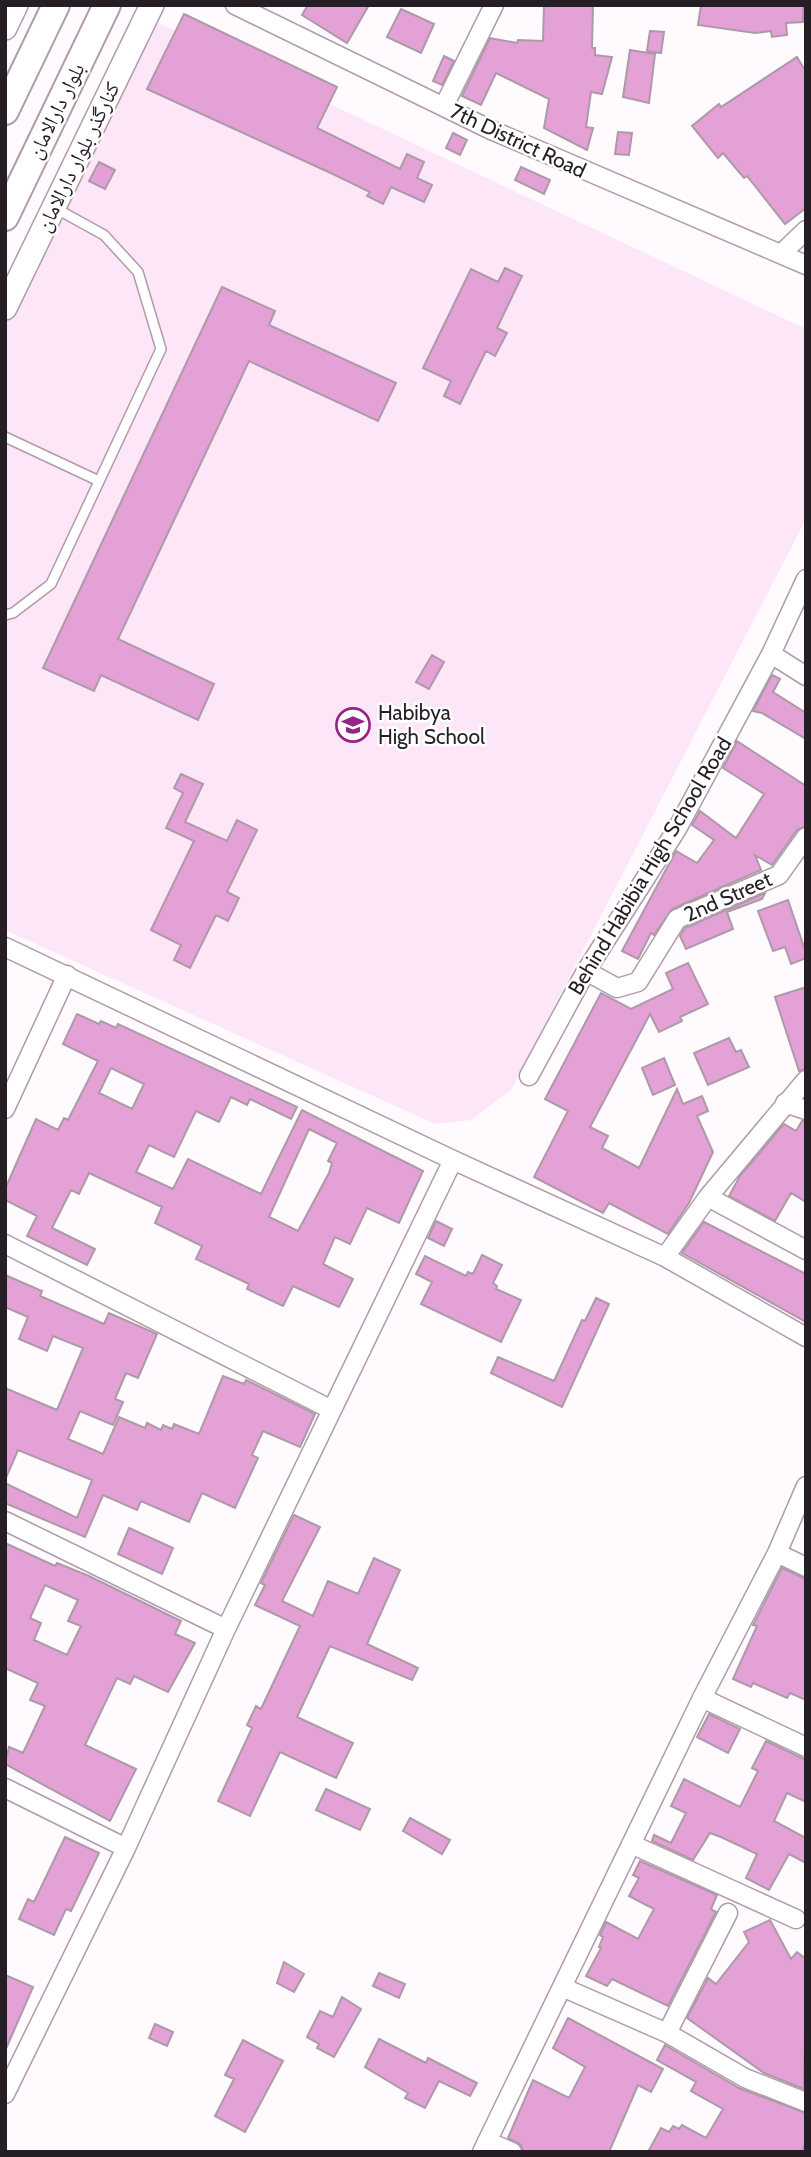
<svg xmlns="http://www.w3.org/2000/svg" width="811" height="2157" viewBox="0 0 811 2157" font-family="Cabin,'Noto Naskh Arabic',sans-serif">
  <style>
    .built { fill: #fde6f8 }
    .building { fill: #e4a1d6; stroke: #ad99a8; stroke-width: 2; fill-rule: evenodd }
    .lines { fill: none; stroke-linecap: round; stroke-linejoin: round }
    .service-casing { stroke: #b09bab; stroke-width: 12 }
    .minor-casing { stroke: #b09bab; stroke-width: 21 }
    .tertiary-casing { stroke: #b09bab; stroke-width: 26 }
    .secondary-casing { stroke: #b09bab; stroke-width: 30 }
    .service { stroke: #fff; stroke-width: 9 }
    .minor { stroke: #fff; stroke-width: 18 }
    .tertiary { stroke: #fff; stroke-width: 23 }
    .secondary { stroke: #fff; stroke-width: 26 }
    .labels { text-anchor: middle; stroke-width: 5; stroke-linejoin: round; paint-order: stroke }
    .street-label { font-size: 21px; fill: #251e24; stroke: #fff }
    .poi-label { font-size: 21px; fill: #251e24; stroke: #fff; text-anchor: start }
  </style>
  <rect width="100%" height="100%" fill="#fefafd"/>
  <!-- built -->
  <path class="built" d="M150,19L806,329V519L511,1090L471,1120L435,1124L5,930V327Z"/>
  <!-- building -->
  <path class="building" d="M308,5H369L347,43L302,15Z
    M544,5H593L592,48H595V55L612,57L602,94L591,92L586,127L593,128L587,150L544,128L549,99L496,73L481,105L462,96L490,38L517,43L518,40L543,41Z
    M701,5H803V22L786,23L787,35L772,37L771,31L755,33L698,25Z
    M401,9L434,24L421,53L387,37Z
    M184,14L337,87L317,128L400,169L407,154L424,162L417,178L432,185L424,202L391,187L383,204L367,196L370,192L335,175L147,89Z
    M650,31L664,32L661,53L647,51Z
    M630,50L655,54L649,103L623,97Z
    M444,56L454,61L442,85L433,81Z
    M797,57L806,72V208L785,224L747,176L744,178L723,153L718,158L692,126L719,104L721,107Z
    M618,132L632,133L629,155L615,154Z
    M453,133L467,140L460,155L446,148Z
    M99,162L115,170L105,189L89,181Z
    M521,167L550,180L544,194L515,180Z
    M505,268L522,276L497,328L507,333L495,356L486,351L460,404L444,396L451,381L423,368L471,269L498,282Z
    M222,287L275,311L269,325L396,383L378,421L249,361L118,639L214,684L198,720L101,675L94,691L43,668Z
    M432,655L444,662L429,689L416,682Z
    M772,675L780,679L773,692L806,713V739L762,713L753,711Z
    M737,741L806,786V826L797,830L772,865L755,855L761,870L672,909L654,935L651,933L638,959L622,951L676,851L697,863L714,840L692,825L700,811L736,838L764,794L723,768Z
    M181,774L203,784L185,822L227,841L237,820L257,830L227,892L239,898L228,921L216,915L190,968L174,960L181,945L151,930L194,841L166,828L183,793L174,788Z
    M765,893L762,899L727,912L733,929L686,949L680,936L685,928Z
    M788,900L806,953V958L791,964L785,947L773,951L758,911Z
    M688,963L708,1004L680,1017L682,1021L659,1032L650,1014L590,1127L608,1136L602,1148L639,1168L677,1089L683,1104L702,1096L708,1111L697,1116L713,1152L689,1203L668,1234L609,1203L603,1213L534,1177L568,1111L545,1099L601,993L631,1009L673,989L666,973Z
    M806,987V1069L799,1071L775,997Z
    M77,1014L99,1024L101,1021L116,1028L118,1024L297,1107L291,1119L250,1099L247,1105L231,1097L219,1122L196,1111L174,1157L149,1145L136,1172L173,1189L188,1159L261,1194L302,1110L423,1171L399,1223L367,1208L350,1244L335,1237L323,1264L353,1279L339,1307L293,1286L283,1306L247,1289L249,1284L196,1259L202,1246L155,1223L162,1207L89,1173L79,1194L71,1190L52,1228L95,1249L87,1265L27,1236L37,1216L5,1200V1189L36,1119L58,1130L64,1118L68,1120L98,1061L63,1044ZM111,1068L144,1084L132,1109L99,1093ZM309,1129L337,1143L328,1161L332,1163L329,1173L298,1231L269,1217Z
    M729,1038L736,1052L741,1050L749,1067L708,1085L694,1053Z
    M664,1058L675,1085L653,1095L642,1068Z
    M802,1121H806V1202L791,1193L775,1221L729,1196L740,1176L784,1124L796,1131Z
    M436,1221L452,1229L444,1246L428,1238Z
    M704,1222L806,1274V1322L682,1253Z
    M482,1255L502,1265L493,1283L497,1286L496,1289L521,1300L501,1342L421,1304L432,1282L416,1274L425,1256L466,1276L468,1272L473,1274Z
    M5,1275L42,1291L40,1296L104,1324L109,1313L157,1334L138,1378L126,1373L115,1399L123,1402L113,1425L80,1411L68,1439L103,1454L119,1417L145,1428L147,1423L161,1430L163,1425L172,1429L174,1424L199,1434L223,1376L244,1384L246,1380L315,1414L300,1447L263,1431L252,1455L258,1458L235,1508L202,1493L189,1522L141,1501L137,1510L103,1495L85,1537L5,1503V1483L77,1518L92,1480L18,1450L5,1480V1388L57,1410L83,1348L53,1336L47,1351L19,1339L28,1317L5,1307Z
    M596,1298L609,1304L562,1407L491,1373L498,1357L554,1381L582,1320L585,1321Z
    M294,1515L320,1527L282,1601L313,1616L328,1581L358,1594L374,1558L400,1570L367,1644L418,1668L412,1680L330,1646L297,1717L353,1743L336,1778L280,1752L250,1816L218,1801L252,1728L247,1725L256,1706L261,1709L300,1626L255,1605L265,1585L261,1583Z
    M129,1528L173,1548L162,1574L118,1554Z
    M5,1543L55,1566L57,1563L89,1576L181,1621L175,1634L195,1643L168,1692L134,1676L130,1684L117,1678L85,1745L136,1769L110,1821L5,1764L9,1747L23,1753L45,1706L30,1700L38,1683L5,1668ZM45,1585L78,1600L68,1621L81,1626L67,1655L34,1640L41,1623L30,1618Z
    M782,1568L806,1579V1700L790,1693L787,1698L753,1683L751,1687L733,1679L757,1626L753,1625Z
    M709,1714L740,1729L728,1753L697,1737Z
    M766,1741L806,1760V1802L787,1793L774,1821L806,1838V1863L789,1854L769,1890L746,1878L757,1854L721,1837L710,1833L693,1860L652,1841L654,1835L671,1843L686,1813L671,1806L684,1779L740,1807L758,1771L752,1768Z
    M326,1789L370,1809L360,1830L316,1810Z
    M410,1818L450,1840L442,1854L403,1831Z
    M65,1837L99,1853L71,1911L66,1909L54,1935L19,1919L28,1899L34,1902Z
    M640,1861L717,1895L711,1909L716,1912L668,2006L612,1979L607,1986L586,1976L601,1948L599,1947L603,1937L600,1935L606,1922L638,1939L654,1909L629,1896L639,1878L633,1875Z
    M770,1920L791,1959L797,1952L806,1959L804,2089L764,2073L687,2018L708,1978L716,1984L749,1942L744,1932Z
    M284,1962L304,1974L294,1992L277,1983Z
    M379,1973L405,1984L399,1998L373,1986Z
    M5,1975L33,1987L5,2051Z
    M342,1997L361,2009L334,2057L317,2048L319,2044L307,2037L320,2011L333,2017Z
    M568,2018L663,2069L651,2092L638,2085L609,2152H523L521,2145L508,2138L533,2080L569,2098L585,2067L553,2048Z
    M155,2024L173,2032L167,2046L149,2038Z
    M379,2039L426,2063L428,2058L477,2083L470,2096L439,2081L425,2108L405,2098L408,2093L365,2067Z
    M243,2040L283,2061L245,2132L215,2116L234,2079L225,2075Z
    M665,2045L739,2088L806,2113V2143L801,2152H648L661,2128L669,2132L673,2126L679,2129L682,2125L706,2138L723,2109L691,2091L696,2082L657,2060Z"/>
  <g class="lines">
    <!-- service casing -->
    <g class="service-casing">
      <path id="service" d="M5,437L99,481
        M5,615L13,613L51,584L161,349L138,272L104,235L55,208"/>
    </g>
    <!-- minor casing -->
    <g class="minor-casing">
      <path id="minor" d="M235,5L489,129L806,265
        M444,106L494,5
        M781,254L806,230
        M771,654L806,676
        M5,947L453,1160L665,1257L806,1337
        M586,971L617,988L638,982L677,919L779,875L806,837
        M529,1076L586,971L677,829L771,654L806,579
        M785,1103L806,1110
        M5,1109L67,975
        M708,1197L806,1250
        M5,1244L332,1410
        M665,1257L708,1197L806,1080
        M5,1521L226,1629
        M777,1553L806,1567
        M702,1698L806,1747
        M5,1788L126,1848
        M631,1844L796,1919
        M562,1987L667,2033L745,2078L806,2102
        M667,2033L728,1913
        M5,2094L126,1848L226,1629L453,1160
        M487,2141L512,2152
        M482,2152L702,1698L777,1553L806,1486"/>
    </g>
    <!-- tertiary casing -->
    <g class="tertiary-casing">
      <path id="tertiary" d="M5,28L16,5
        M5,308L152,5"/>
    </g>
    <!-- secondary casing -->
    <g class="secondary-casing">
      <path id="secondary" d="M5,111L56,5
        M5,217L107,5"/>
    </g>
    <!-- service -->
    <use href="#service" class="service"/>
    <!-- minor -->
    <use href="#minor" class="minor"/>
    <!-- tertiary -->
    <use href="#tertiary" class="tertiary"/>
    <!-- secondary -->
    <use href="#secondary" class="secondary"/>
  </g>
  <!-- icons -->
  <defs>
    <g id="school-ring" transform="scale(1.75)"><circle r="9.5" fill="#fff" stroke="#942485" stroke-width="1.5"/><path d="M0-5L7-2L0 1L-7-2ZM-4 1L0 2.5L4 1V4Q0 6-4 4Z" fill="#942485"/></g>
  </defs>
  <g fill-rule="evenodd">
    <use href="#school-ring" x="353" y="725"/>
  </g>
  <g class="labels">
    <!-- street labels -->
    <g class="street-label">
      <text transform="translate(56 111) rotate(-64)" y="7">بلوار دارالامان</text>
      <text transform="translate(518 141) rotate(25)" y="7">7th District Road</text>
      <text transform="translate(78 157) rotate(-64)" y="7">کنارگذر بلوار دارالامان</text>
      <text transform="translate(650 866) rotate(-59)" y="7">Behind Habibia High School Road</text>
      <text transform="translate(728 897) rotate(-24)" y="7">2nd Street</text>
    </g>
    <!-- poi labels -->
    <g class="poi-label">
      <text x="378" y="720">Habibya<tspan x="378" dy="24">High School</tspan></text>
    </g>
  </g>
  <!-- border -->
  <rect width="811" height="2157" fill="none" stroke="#251e24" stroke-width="14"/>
</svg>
